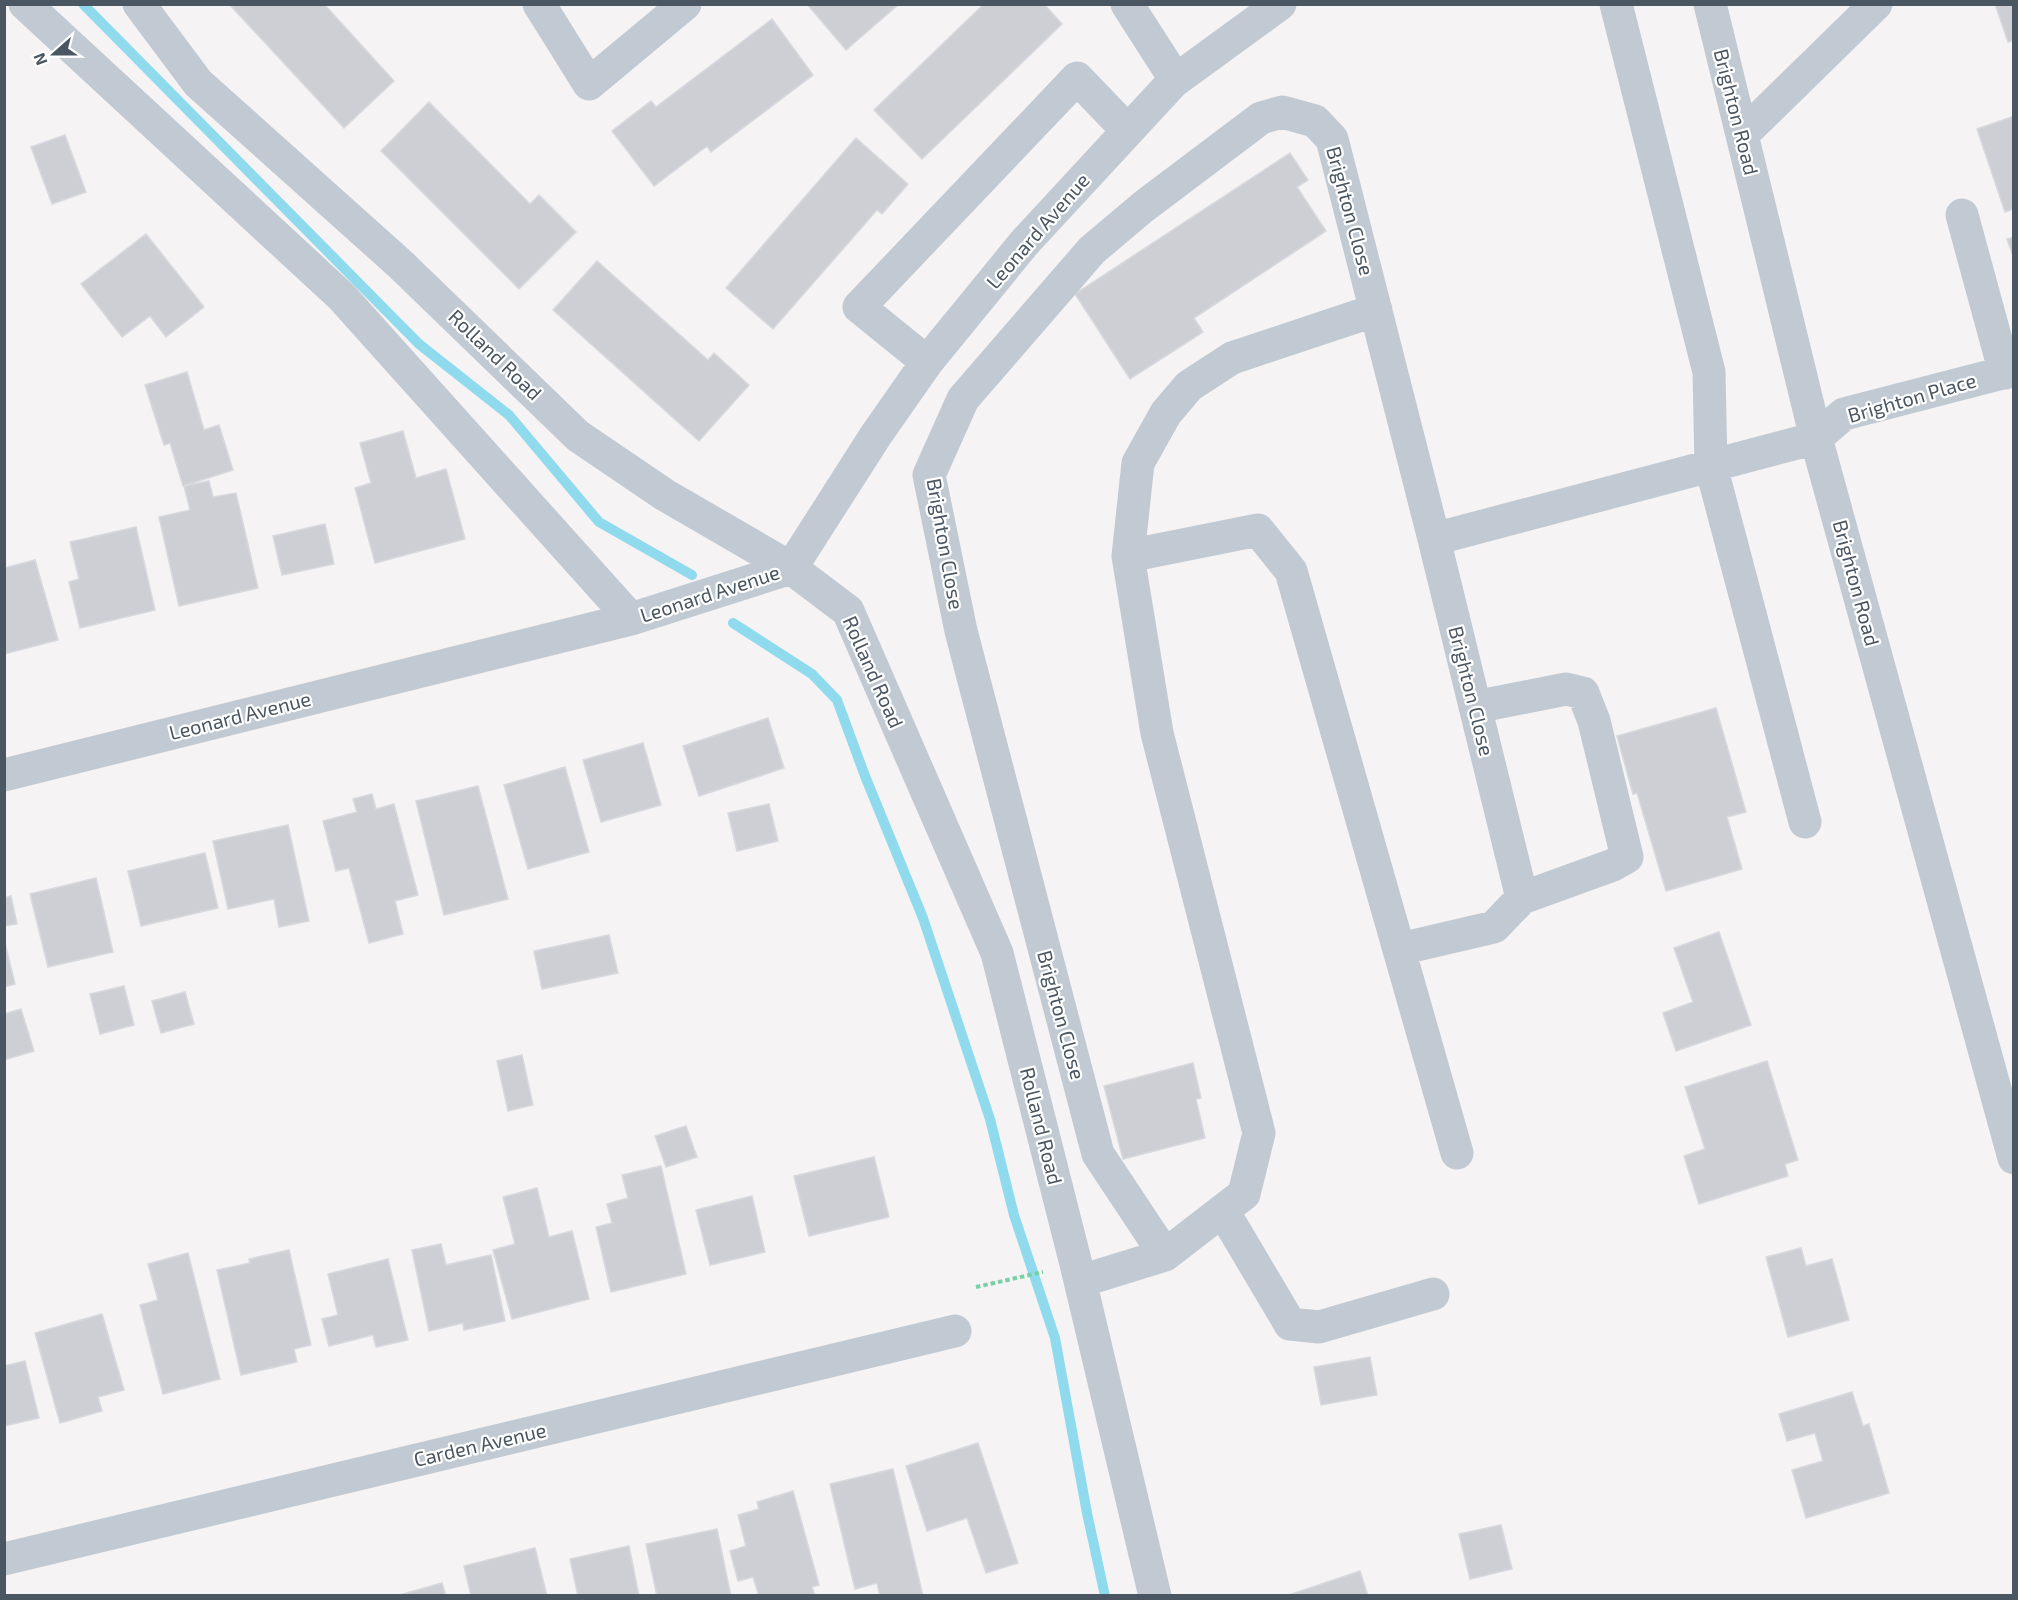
<svg xmlns="http://www.w3.org/2000/svg" width="2018" height="1600" viewBox="0 0 2018 1600" font-family="'Exo 2',sans-serif">
  <style>
    .lines { fill: none; stroke-linecap: round; stroke-linejoin: round }
    .stream { stroke: #90daee; stroke-width: 10 }
    .building { fill: #cdcfd5; stroke: #d7d9de; stroke-width: 1.5 }
    .path { stroke: #7ad0a6; stroke-width: 4; stroke-dasharray: 4.5 3; stroke-linecap: butt }
    .minor { stroke: #c1cad2; stroke-width: 33 }
    .labels { text-anchor: middle; stroke-width: 4.5; stroke-linejoin: round; paint-order: stroke }
    .street-label { font-size: 20px; fill: #4a5661; stroke: #fff }
  </style>
  <rect width="100%" height="100%" fill="#f5f3f3"/>
  <g class="lines">
    <!-- stream -->
    <path class="stream" d="M83,4L419,344L509,415L599,522L692,575
      M733,623L812,674L837,700L865,776L923,918L990,1119L1014,1215L1055,1338L1087,1513L1105,1596"/>
  </g>
  <!-- building -->
  <path class="building" d="M229,4H324L394,81L344,128Z
    M807,4H899L846,50Z
    M984,4H1044L1062,24L922,159L874,110Z
    M1995,4H2014V40L2008,42Z
    M772,19L813,75L711,152L707,146L654,186L612,131L651,101L656,107Z
    M429,102L530,204L539,195L576,232L519,289L381,151Z
    M2014,116V209L2005,212L1977,129Z
    M65,135L86,192L52,204L31,147Z
    M856,138L908,184L882,214L877,210L773,329L726,288Z
    M1290,153L1308,180L1297,187L1326,231L1194,318L1203,332L1130,379L1075,294Z
    M146,234L204,307L166,337L150,316L122,337L81,284Z
    M2014,237V259L2007,239Z
    M597,261L708,360L714,353L749,385L699,441L553,310Z
    M187,372L204,430L219,425L233,470L183,486L170,443L164,445L145,385Z
    M403,431L416,478L446,469L465,539L375,563L355,488L371,483L360,443Z
    M209,481L213,497L236,493L258,588L179,606L159,517L190,510L184,486Z
    M325,524L334,564L282,575L273,536Z
    M136,527L155,610L80,628L69,582L79,579L70,542Z
    M35,560L58,640L4,654V568Z
    M1716,708L1746,812L1727,817L1742,869L1666,891L1637,793L1633,794L1617,736Z
    M768,718L784,768L699,796L683,746Z
    M643,743L661,805L601,822L583,760Z
    M565,767L589,852L528,869L504,785Z
    M478,786L508,899L444,915L416,801Z
    M372,794L376,809L394,804L418,895L395,901L403,934L369,943L349,868L336,871L323,821L357,812L353,799Z
    M769,804L778,841L737,851L728,813Z
    M288,825L309,921L279,927L274,899L228,909L213,841Z
    M205,853L218,908L141,926L128,871Z
    M96,878L113,952L48,967L30,894Z
    M11,896L17,924L4,926V898Z
    M1719,932L1751,1025L1676,1051L1663,1013L1693,1002L1674,948Z
    M609,935L618,973L542,989L534,951Z
    M4,939L15,984L4,987Z
    M124,986L134,1025L100,1034L90,994Z
    M185,992L194,1024L161,1033L152,1001Z
    M21,1009L34,1051L4,1060V1014Z
    M522,1055L533,1105L508,1111L497,1061Z
    M1767,1061L1798,1160L1785,1164L1788,1176L1699,1204L1684,1156L1705,1149L1685,1087Z
    M1193,1063L1201,1098L1196,1099L1205,1138L1123,1159L1104,1086Z
    M686,1126L697,1157L666,1167L655,1136Z
    M874,1157L889,1217L809,1236L794,1176Z
    M661,1166L686,1274L611,1292L596,1227L612,1223L607,1204L628,1198L622,1175Z
    M537,1188L549,1237L572,1231L589,1299L512,1319L493,1250L515,1244L503,1197Z
    M752,1196L765,1252L710,1265L696,1210Z
    M441,1244L446,1265L491,1255L505,1321L464,1330L463,1323L429,1331L412,1250Z
    M1801,1248L1806,1266L1832,1259L1849,1320L1788,1337L1766,1257Z
    M289,1250L311,1345L294,1349L297,1362L241,1375L217,1270L250,1263L249,1259Z
    M188,1253L220,1379L163,1394L140,1305L158,1300L148,1264Z
    M388,1259L408,1340L376,1347L373,1335L329,1346L322,1319L338,1315L328,1274Z
    M102,1314L124,1390L98,1397L102,1411L60,1423L35,1333Z
    M1370,1357L1377,1395L1321,1405L1314,1367Z
    M25,1361L39,1418L4,1426V1366Z
    M1852,1392L1863,1426L1869,1424L1889,1493L1806,1518L1792,1470L1823,1461L1815,1433L1787,1441L1779,1414Z
    M978,1443L1018,1563L986,1573L967,1518L927,1531L906,1466Z
    M893,1469L923,1596H880L877,1583L855,1589L830,1484Z
    M793,1491L819,1585L812,1587L815,1596H759L753,1577L738,1581L730,1551L746,1546L738,1515L759,1509L757,1502Z
    M1501,1525L1512,1569L1470,1579L1459,1534Z
    M717,1529L731,1596H657L646,1544Z
    M629,1546L639,1596H578L570,1559Z
    M535,1548L547,1596H471L464,1566Z
    M1360,1571L1368,1596H1286Z
    M442,1583L446,1596H396Z"/>
  <g class="lines">
    <!-- path -->
    <path class="path" d="M976,1287L1043,1272"/>
    <!-- minor -->
    <path class="minor" d="M25,4L342,297L631,619
      M139,4L198,83L399,263L578,436L665,495L791,568L848,611L997,953L1076,1264L1155,1596
      M539,4L589,84L685,4
      M1127,4L1168,68L1177,79
      M1616,4L1709,372L1711,466L1805,822
      M1710,4L1816,438L2014,1158
      M1742,135L1876,4
      M1962,215L2005,373
      M927,362L859,307L1077,78L1127,130
      M1434,539L1816,438L1844,414L2014,370
      M1128,556L1258,530L1291,571L1457,1153
      M4,775L631,619L791,568L876,435L927,362L1025,242L1173,82L1280,4
      M1400,949L1494,927L1522,898L1613,865L1627,857L1594,721L1583,693L1566,689L1475,707
      M1223,1211L1290,1324L1319,1327L1433,1294
      M1165,1255L1098,1154L961,631L929,475L963,399L1092,250L1143,207L1261,118L1282,112L1315,121L1332,139L1434,539L1522,898
      M1081,1281L1165,1255L1244,1194L1259,1133L1157,733L1128,556L1138,463L1166,413L1189,386L1232,358L1376,310
      M4,1559L955,1331"/>
  </g>
  <g class="labels">
    <!-- street labels -->
    <g class="street-label">
      <text transform="translate(1736 112) rotate(76)" y="7">Brighton Road</text>
      <text transform="translate(1350 211) rotate(75)" y="7">Brighton Close</text>
      <text transform="translate(1038 231) rotate(-49)" y="7">Leonard Avenue</text>
      <text transform="translate(495 355) rotate(44)" y="7">Rolland Road</text>
      <text transform="translate(1912 398) rotate(-16)" y="7">Brighton Place</text>
      <text transform="translate(945 544) rotate(80)" y="7">Brighton Close</text>
      <text transform="translate(1856 583) rotate(75)" y="7">Brighton Road</text>
      <text transform="translate(710 594) rotate(-18)" y="7">Leonard Avenue</text>
      <text transform="translate(873 672) rotate(66)" y="7">Rolland Road</text>
      <text transform="translate(1471 691) rotate(76)" y="7">Brighton Close</text>
      <text transform="translate(240 716) rotate(-14)" y="7">Leonard Avenue</text>
      <text transform="translate(1061 1015) rotate(75)" y="7">Brighton Close</text>
      <text transform="translate(1041 1126) rotate(76)" y="7">Rolland Road</text>
      <text transform="translate(480 1445) rotate(-13)" y="7">Carden Avenue</text>
    </g>
  </g>
  <!-- border -->
  <rect width="2018" height="1600" fill="none" stroke="#4a5661" stroke-width="12"/>
  <!-- north arrow -->
  <g transform="translate(54 54) rotate(249)" stroke="#ffffff" stroke-width="4.5" paint-order="stroke">
  <path d="M0-4.5L10 22L0 15L-10 22Z" fill="#4a5661"/>
  <text y="-9" font-size="16" font-weight="bold" text-anchor="middle" fill="#4a5661">N</text>
  </g>
</svg>
